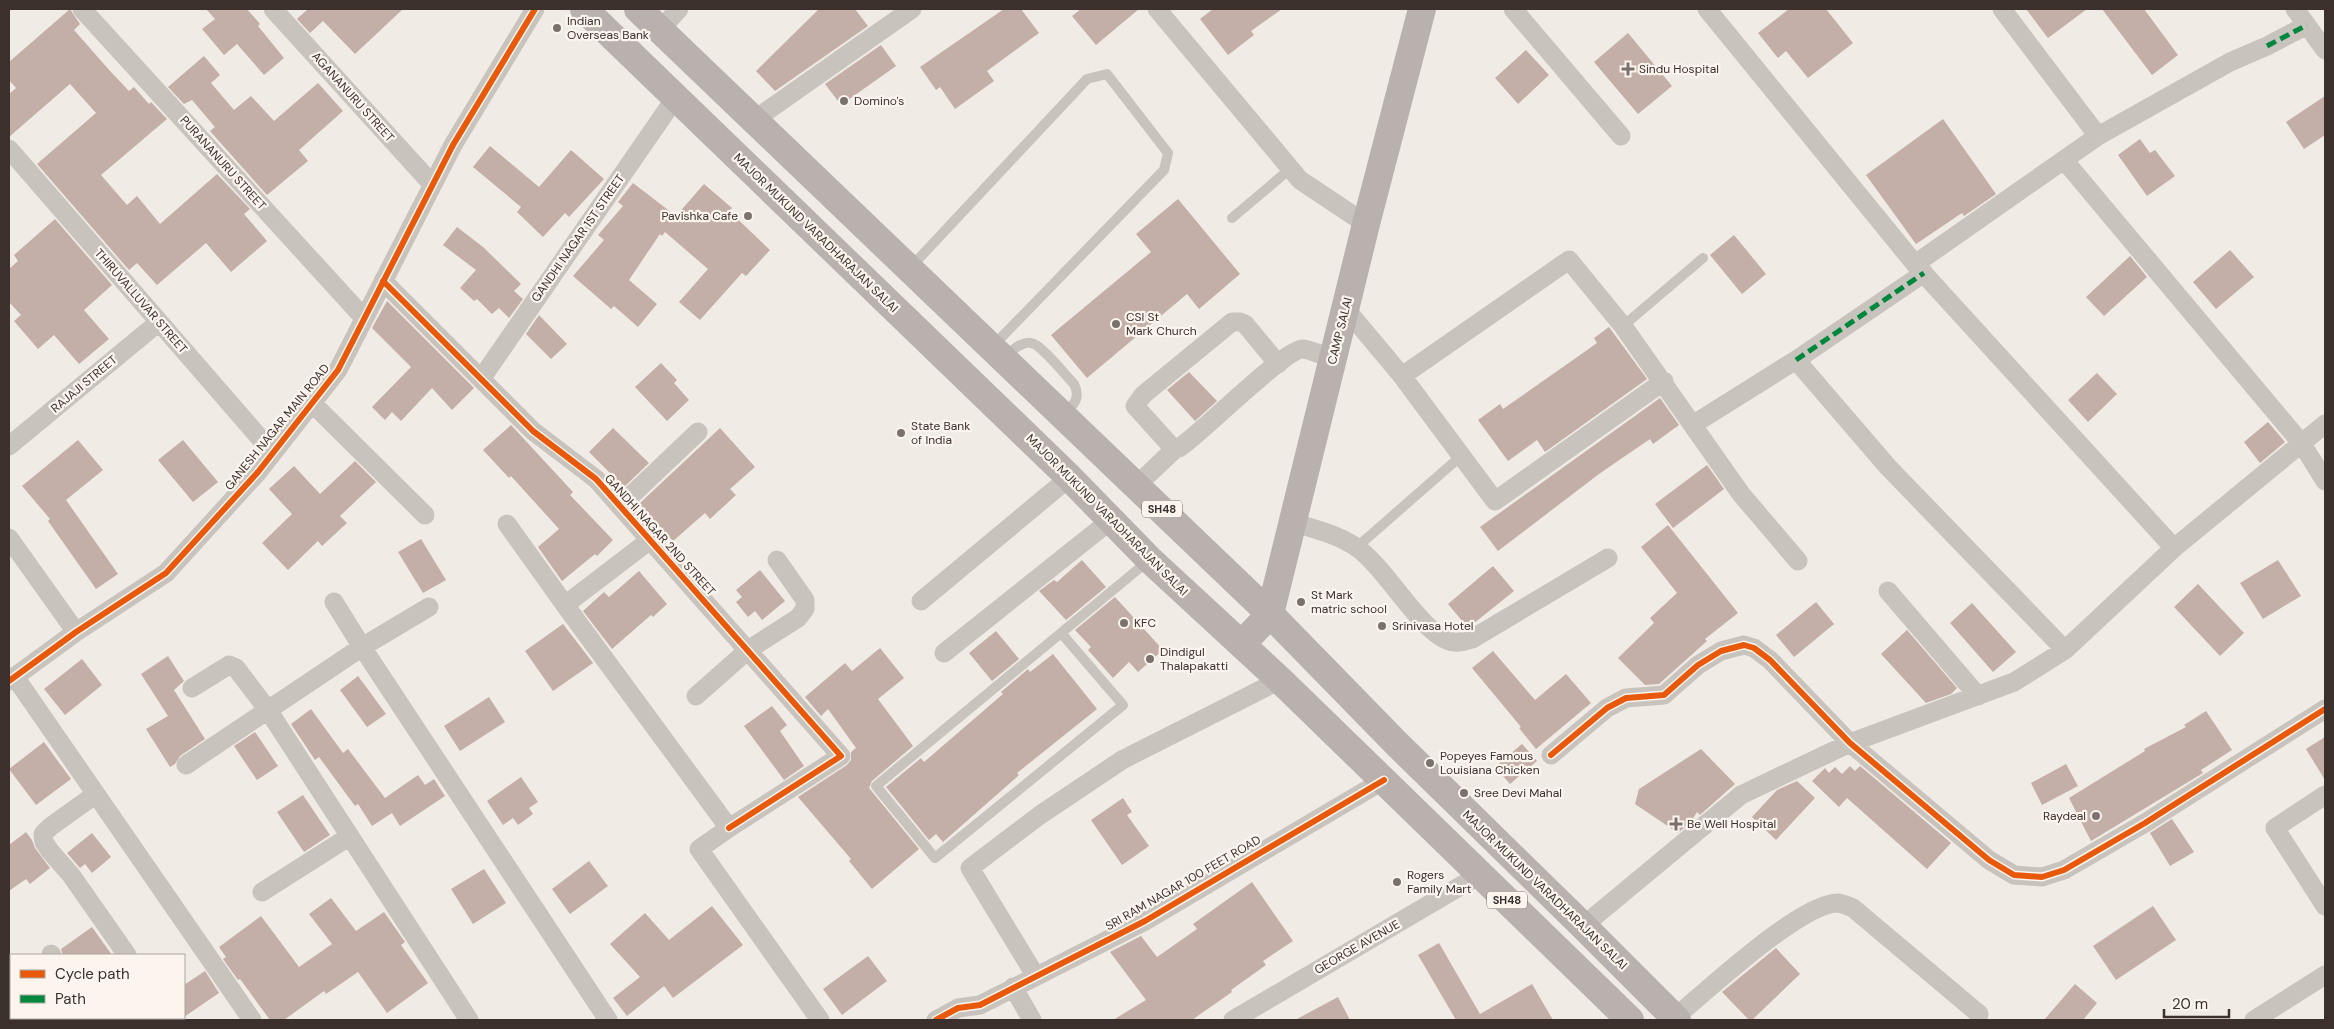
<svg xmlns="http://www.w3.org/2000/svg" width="2334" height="1029" viewBox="0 0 2334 1029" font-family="'DM Sans',sans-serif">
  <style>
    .building { fill: #c3afa7 }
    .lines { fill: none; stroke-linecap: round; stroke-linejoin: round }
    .service { stroke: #c9c3be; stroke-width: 10 }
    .minor { stroke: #c9c3be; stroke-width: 19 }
    .primary { stroke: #b8b1ad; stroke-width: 28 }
    .quiet { stroke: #00873e; stroke-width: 5; stroke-dasharray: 10 5; stroke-linecap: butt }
    .cycleway-casing { stroke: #fbf5ee; stroke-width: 9 }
    .cycleway { stroke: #e8590c; stroke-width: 6 }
    .poi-dot { fill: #7a716c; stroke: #fbf5ee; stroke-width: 2 }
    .labels { text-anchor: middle; stroke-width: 4.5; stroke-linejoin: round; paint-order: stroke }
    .shield { fill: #fbf5ee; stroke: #756b66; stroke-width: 1 }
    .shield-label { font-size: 11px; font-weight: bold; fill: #3b302b }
    .poi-label { font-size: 12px; fill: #3b302b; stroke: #fbf5ee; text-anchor: start }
    .street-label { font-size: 12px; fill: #3b302b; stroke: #fbf5ee }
  </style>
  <rect width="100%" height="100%" fill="#f0ebe5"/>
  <!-- building -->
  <path class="building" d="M70,9L80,24L74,30L110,71L129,91L134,87L149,104L151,102L167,119L101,175L127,205L137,196L160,224L217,174L250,209L244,214L267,241L231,272L206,243L157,285L137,263L129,270L37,164L96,113L70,84L9,137V94L16,88L9,80V62Z
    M206,9H247L260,24L258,26L284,58L264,75L237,44L224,55L202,29L215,19Z
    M308,9H403L355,54L323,21L310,33L297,19Z
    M819,9H855L868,26L775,91L756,71Z
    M1004,9H1021L1039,33L987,71L994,81L955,109L940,87L936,90L920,67Z
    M1081,9H1139L1096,45L1072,16Z
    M1213,9H1282L1251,31L1254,35L1228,55L1200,19Z
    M1789,9H1826L1853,43L1808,78L1786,51L1778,58L1758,33Z
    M2026,9H2087L2048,38Z
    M2102,9H2144L2178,55L2152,75Z
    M1628,33L1672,86L1638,114L1594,62Z
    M881,45L896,66L841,105L825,84Z
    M1526,50L1549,75L1518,104L1495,78Z
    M204,56L220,75L211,83L234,110L251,96L274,121L318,83L343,111L299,150L308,161L267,195L210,131L215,127L192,100L184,104L168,87Z
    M2325,96V135L2304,149L2286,122Z
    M1943,119L1996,194L1964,216L1962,213L1916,244L1866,175Z
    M2140,139L2150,153L2155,150L2175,176L2147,196L2118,155Z
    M490,146L539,187L571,150L604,179L569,217L565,213L543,237L517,212L521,207L473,167Z
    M633,183L676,216L704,184L732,208L729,211L770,250L746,276L742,273L700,320L679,302L708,269L665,232L662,236L660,234L629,280L657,304L638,327L614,306L611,309L573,276L604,240L598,235L623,206L618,202Z
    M1178,199L1240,274L1199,309L1187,294L1087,378L1051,335L1151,252L1136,234Z
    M55,219L112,285L84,310L109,339L79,364L54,335L38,349L14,321L21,315L9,302V269L18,261L14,255Z
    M457,227L483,247L521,284L514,291L523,299L509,318L499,308L492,314L477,299L474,301L460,288L476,270L443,245Z
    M1734,235L1766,274L1742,294L1710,255Z
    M2230,250L2254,277L2216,309L2193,282Z
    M2130,256L2147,277L2104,316L2086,297Z
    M387,301L474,388L452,410L432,388L401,421L392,412L385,420L372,407L411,367L372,328Z
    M539,315L567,344L551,359L526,334Z
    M1609,327L1647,379L1545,452L1537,440L1508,461L1478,420L1500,404L1503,409L1563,367L1597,343L1594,338Z
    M661,363L677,380L674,383L689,400L667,421L635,387Z
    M1189,372L1217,401L1195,421L1167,390Z
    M2097,373L2117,394L2088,422L2068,400Z
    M1660,398L1679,425L1653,444L1650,439L1599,474L1498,551L1480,527Z
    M2268,422L2285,442L2260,463L2244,442Z
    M511,425L573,492L570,495L613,540L597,556L595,554L562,581L538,547L559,529L511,476L509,478L483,450Z
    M613,428L649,463L624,487L589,452Z
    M720,428L755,467L730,489L736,495L710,519L705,513L673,541L639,504Z
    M78,440L103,470L66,500L118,574L96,589L48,521L50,519L22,486Z
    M183,440L218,482L193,502L158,460Z
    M355,461L376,482L340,516L347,523L322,546L318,541L288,570L262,543L292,514L269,489L294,466L320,494Z
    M1707,465L1724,489L1673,528L1655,504Z
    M1668,525L1738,613L1705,639L1707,641L1659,684L1645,685L1618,658L1654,623L1650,618L1677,593L1641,547Z
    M421,539L446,580L423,593L398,552Z
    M1082,560L1106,587L1066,620L1039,591L1054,580L1057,582Z
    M2278,560L2301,596L2263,619L2240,583Z
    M1493,566L1514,591L1468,628L1448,604Z
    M760,570L785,601L762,620L755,611L748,617L736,602L742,597L736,590Z
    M639,571L667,604L653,617L651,615L612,649L583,611L604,592L609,597Z
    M2198,584L2244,633L2220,656L2174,607Z
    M1115,597L1163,650L1138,672L1129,662L1113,678L1088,650L1091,647L1075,630Z
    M1816,602L1834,624L1794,657L1776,635Z
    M1972,603L2016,652L1993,672L1950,623Z
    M563,624L593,663L553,691L525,651Z
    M1907,630L1957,688L1951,694L1926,703L1881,654Z
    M996,631L1019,659L992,681L969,653Z
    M880,648L904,678L878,699L913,746L872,781L869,788L919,849L872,889L849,861L851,859L798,797L847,765L851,760V752L856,748L828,709L821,716L805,697L845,663L852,671Z
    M1493,651L1535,700L1566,674L1591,703L1536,749L1519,728L1521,727L1472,668Z
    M1053,654L1097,709L1017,773L1019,775L943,842L936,834L929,840L886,787L921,758L924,762L1003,694L1001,692L1028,669L1030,672Z
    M168,656L184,681L174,690L205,739L180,756L175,764L170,767L146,729L168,716L141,674Z
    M82,659L102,685L65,715L44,689Z
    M358,676L386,714L367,727L340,690Z
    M489,697L505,722L460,751L444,726Z
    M772,706L787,725L780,731L804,766L784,780L744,726Z
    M311,709L343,753L348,749L385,798L418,775L425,785L434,779L445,796L400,826L392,813L372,826L358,804L355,806L319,757L315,760L291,724Z
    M2206,711L2232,750L2201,770L2203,773L2091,841L2069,798L2145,751L2144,749L2186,727L2184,725Z
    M255,732L278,766L257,780L234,746Z
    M2325,737V780L2306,749Z
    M44,742L71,779L36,805L9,769Z
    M1522,744L1537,761L1510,784L1495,767Z
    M1701,749L1735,784L1700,815L1697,812L1691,822L1678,833L1635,804L1639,789Z
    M2066,764L2078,786L2042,805L2031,783Z
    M1850,766L1855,771L1860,766L1951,843L1927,869L1847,798L1839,807L1812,781L1825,768L1829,773L1835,767L1842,774Z
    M521,777L538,802L529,808L533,814L518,825L513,818L503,825L487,801Z
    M1797,781L1815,798L1776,840L1752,817L1777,790Z
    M303,795L330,835L304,852L277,812Z
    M1123,798L1132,812L1127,815L1149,846L1122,865L1091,820Z
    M2172,819L2194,852L2170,866L2150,833Z
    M26,832L32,840L35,848L50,868L30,884L26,879L9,891V845Z
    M92,833L111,857L92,873L85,864L80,868L67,853Z
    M589,861L608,886L570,914L552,889Z
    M484,869L506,903L473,924L451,889Z
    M1252,882L1293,941L1263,961L1266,965L1231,990L1232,992L1192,1020H1113L1146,1000L1110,952L1141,936L1157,957L1197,929L1193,924Z
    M331,898L356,931L384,912L405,942L401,945L428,983L387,1013L358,972L326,994L324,991L284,1020H270L240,979L238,980L223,959L226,957L219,947L261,916L299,967L332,944L309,914Z
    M712,906L743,945L673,998L664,986L627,1016L613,998L640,977L610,944L645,913L669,940Z
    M2153,906L2176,940L2116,980L2093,946Z
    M92,927L112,955H63L61,949Z
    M1439,943L1480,1014L1532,984L1553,1020H1456L1418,955Z
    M1776,948L1800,974L1752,1020H1749L1722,992Z
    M868,956L887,981L842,1015L823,989Z
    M205,971L219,993L184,1017V985Z
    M2075,984L2097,1003L2083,1020H2044Z
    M1338,997L1350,1020H1295Z"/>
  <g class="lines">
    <!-- service -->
    <path class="service" d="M1232,218L1290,169
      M910,268L1087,79L1107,74L1168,153L1164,170L993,346
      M1623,326L1703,258
      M1003,357C1011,352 1021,341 1031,343C1041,344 1066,376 1074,384C1081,398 1074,404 1065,414
      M1357,547L1461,456
      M1062,634L1123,705L935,858L876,786L1148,561"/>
    <!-- minor -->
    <path class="minor" d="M82,9L364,318
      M273,9L432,184
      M1157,9L1300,180L1366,224
      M1513,9L1621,136
      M1707,9L1915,264L2174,548
      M2002,9L2098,136
      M2295,9L2325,50
      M660,30L679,9
      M754,120L912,9
      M9,149L273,453
      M2064,160L2302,444L2325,481
      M1915,264L2098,136L2230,62L2267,46L2307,25
      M383,281L533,431L596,479L841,756L729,828
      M1345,308L1402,376L1495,501L1664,381
      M1796,360L1888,467L2065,650
      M1278,364L1245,324L1240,322H1232L1143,395L1135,406L1172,447L1179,448C1202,433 1284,349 1303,349C1312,350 1324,356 1333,359
      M1402,376L1569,260L1623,326L1741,494L1798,561
      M481,379L676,97
      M312,403L425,515
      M1694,424L1796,360L1924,273
      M9,446L159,322
      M1137,485L1176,448
      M620,506L698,432
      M1292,522C1314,529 1337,534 1356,547C1387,568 1422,636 1453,642C1459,643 1466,641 1472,639L1608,558
      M507,524L565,605
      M9,538L76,632
      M650,540L565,605L729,828L699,849L820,1020
      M1888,591L1978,696
      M921,601L1070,477
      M334,602L362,647L608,1020
      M429,607L362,647L268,710L469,1020
      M944,653L1111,520
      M15,677L252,1020
      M9,681L76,632L166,573L258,472L338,370L453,145L535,9
      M696,696L748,650L798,618L805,609V600L777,560
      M1551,755L1607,708L1626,698L1664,695L1698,665L1721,651L1744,645L1754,648L1770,660L1850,743L1989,860L2014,875L2042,877L2064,870L2145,823L2325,709
      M186,765L268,710L236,668L229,665L192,688
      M96,794L50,827L43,834L44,842L50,851L71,875L127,955
      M2325,795L2275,828L2325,906
      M262,892L350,836
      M1583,926L1741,795L1850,743L2014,682L2065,650L2174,548L2325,424
      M51,954L52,955
      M1035,975L970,868L1040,815L1122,760L1280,680
      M1013,987L1032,1020
      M90,1018L92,1020
      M1674,1018C1705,993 1802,901 1839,903C1843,904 1849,906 1853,908L1979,1014
      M936,1020L958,1008L980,1005L1145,921L1384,780
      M1233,1020L1481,874
      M2254,1020L2325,975"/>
    <!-- primary -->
    <path class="primary" d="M584,9L1067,475L1150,560L1280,680L1630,1020
      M638,9L1270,614L1397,744L1583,926L1677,1020
      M1242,644L1270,614L1366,224L1422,9"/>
    <!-- quiet -->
    <path class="quiet" d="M2267,46L2307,25
      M1796,360L1924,273"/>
    <!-- cycleway casing -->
    <g class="cycleway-casing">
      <path id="cycleway" d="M383,281L533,431L596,479L841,756L729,828
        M9,681L76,632L166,573L258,472L338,370L453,145L535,9
        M1551,755L1607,708L1626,698L1664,695L1698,665L1721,651L1744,645L1754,648L1770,660L1850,743L1989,860L2014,875L2042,877L2064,870L2145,823L2325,709
        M936,1020L958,1008L980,1005L1145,921L1384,780"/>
    </g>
    <!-- cycleway -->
    <use href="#cycleway" class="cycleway"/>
  </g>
  <!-- markers -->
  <g class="poi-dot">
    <circle cx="557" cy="28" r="5"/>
    <path d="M1625.5 61.5h5v5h5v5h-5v5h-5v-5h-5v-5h5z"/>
    <circle cx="844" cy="101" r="5"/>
    <circle cx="748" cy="216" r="5"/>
    <circle cx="1116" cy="324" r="5"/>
    <circle cx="901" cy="433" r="5"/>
    <circle cx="1301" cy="602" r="5"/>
    <circle cx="1124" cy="623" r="5"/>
    <circle cx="1382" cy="626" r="5"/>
    <circle cx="1150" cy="659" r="5"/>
    <circle cx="1430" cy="763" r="5"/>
    <circle cx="1464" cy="793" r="5"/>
    <circle cx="2096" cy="816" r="5"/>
    <path d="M1673.5 816.5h5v5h5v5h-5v5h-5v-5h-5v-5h5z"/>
    <circle cx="1397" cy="882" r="5"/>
  </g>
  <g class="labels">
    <!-- shield labels -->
    <g class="shield">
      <rect x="1142" y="500.5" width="40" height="17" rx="4"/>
      <rect x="1487" y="891.5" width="40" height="17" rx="4"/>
    </g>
    <g class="shield-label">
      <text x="1162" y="513">SH48</text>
      <text x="1507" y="904">SH48</text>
    </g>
    <!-- poi labels -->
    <g class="poi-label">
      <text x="567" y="25">Indian<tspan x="567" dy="14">Overseas Bank</tspan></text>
      <text x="1639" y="73">Sindu Hospital</text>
      <text x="854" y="105">Domino's</text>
      <text x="738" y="220" text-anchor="end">Pavishka Cafe</text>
      <text x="1126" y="321">CSI St<tspan x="1126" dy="14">Mark Church</tspan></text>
      <text x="911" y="430">State Bank<tspan x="911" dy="14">of India</tspan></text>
      <text x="1311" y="599">St Mark<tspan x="1311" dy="14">matric school</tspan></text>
      <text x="1134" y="627">KFC</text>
      <text x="1392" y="630">Srinivasa Hotel</text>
      <text x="1160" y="656">Dindigul<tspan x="1160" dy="14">Thalapakatti</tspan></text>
      <text x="1440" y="760">Popeyes Famous<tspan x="1440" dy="14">Louisiana Chicken</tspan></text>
      <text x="1474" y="797">Sree Devi Mahal</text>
      <text x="2086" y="820" text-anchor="end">Raydeal</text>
      <text x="1687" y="828">Be Well Hospital</text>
      <text x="1407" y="879">Rogers<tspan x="1407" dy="14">Family Mart</tspan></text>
    </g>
    <!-- street labels -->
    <g class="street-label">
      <text transform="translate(353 97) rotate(48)" y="4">AGANANURU STREET</text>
      <text transform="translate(223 163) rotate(48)" y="4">PURANANURU STREET</text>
      <text transform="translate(816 233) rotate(44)" y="4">MAJOR MUKUND VARADHARAJAN SALAI</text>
      <text transform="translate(578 238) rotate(-55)" y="4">GANDHI NAGAR 1ST STREET</text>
      <text transform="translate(141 301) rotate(49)" y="4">THIRUVALLUVAR STREET</text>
      <text transform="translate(1340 331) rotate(-76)" y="4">CAMP SALAI</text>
      <text transform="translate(84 384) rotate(-40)" y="4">RAJAJI STREET</text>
      <text transform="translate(277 427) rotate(-51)" y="4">GANESH NAGAR MAIN ROAD</text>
      <text transform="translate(1107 515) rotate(45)" y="4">MAJOR MUKUND VARADHARAJAN SALAI</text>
      <text transform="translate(660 535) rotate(48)" y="4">GANDHI NAGAR 2ND STREET</text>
      <text transform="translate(1183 883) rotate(-30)" y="4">SRI RAM NAGAR 100 FEET ROAD</text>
      <text transform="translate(1545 890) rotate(44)" y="4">MAJOR MUKUND VARADHARAJAN SALAI</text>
      <text transform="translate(1357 947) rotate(-30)" y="4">GEORGE AVENUE</text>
    </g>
  </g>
  <!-- border -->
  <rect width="2334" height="1029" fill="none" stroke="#3b302b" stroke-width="20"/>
  <!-- legend -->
  <rect x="10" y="954" width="175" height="65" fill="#fbf5ee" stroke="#aea6a0"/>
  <rect x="20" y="970" width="25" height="8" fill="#e8590c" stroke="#aea6a0"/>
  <text x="55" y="979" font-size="15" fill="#3b302b">Cycle path</text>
  <rect x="20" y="995" width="25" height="8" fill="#00873e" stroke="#aea6a0"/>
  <text x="55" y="1004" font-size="15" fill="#3b302b">Path</text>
  <!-- scale -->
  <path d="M2164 1009v8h65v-8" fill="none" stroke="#3b302b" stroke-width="2.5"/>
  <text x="2172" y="1009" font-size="15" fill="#3b302b" stroke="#fbf5ee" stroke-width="4" paint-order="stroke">20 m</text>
</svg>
